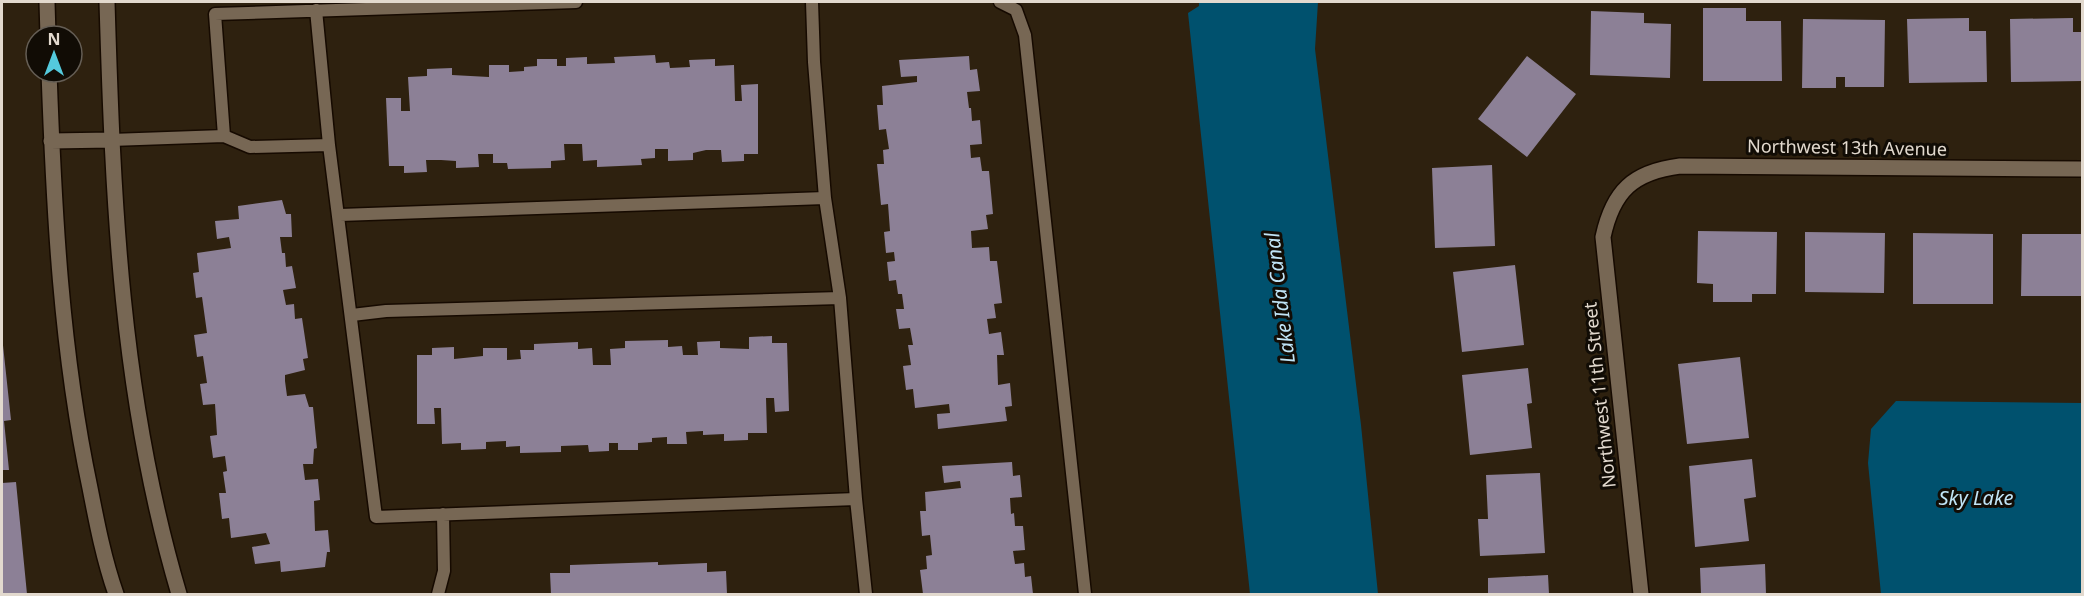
<svg xmlns="http://www.w3.org/2000/svg" width="2084" height="596" viewBox="0 0 2084 596" font-family="'Noto Sans',sans-serif">
  <style>
    .water { fill: #00516e }
    .building { fill: #8c8096 }
    .lines { fill: none; stroke-linecap: round; stroke-linejoin: round }
    .service-casing { stroke: #160a00; stroke-width: 15 }
    .minor-casing { stroke: #160a00; stroke-width: 18 }
    .service { stroke: #776754; stroke-width: 12 }
    .minor { stroke: #776754; stroke-width: 15 }
    .labels { text-anchor: middle; stroke-width: 6; stroke-linejoin: round; paint-order: stroke }
    .street-label { font-size: 18px; fill: #e2d9ce; stroke: #110c05 }
    .water-label { font-size: 20px; font-style: italic; fill: #c0e4f6; stroke: #110c05 }
  </style>
  <rect width="100%" height="100%" fill="#2e210f"/>
  <!-- water -->
  <path class="water" d="M1199,2H1318L1315,49L1361,425L1378,594H1250L1188,13L1199,6Z
    M1896,401L2082,403V594H1881L1868,463L1871,429Z"/>
  <!-- building -->
  <path class="building" d="M1703,8H1746V21H1781L1782,81H1703Z
    M1591,11L1644,13V23L1671,24L1670,78L1590,75Z
    M1969,18V31H1986L1987,82L1909,83L1907,19Z
    M2073,18V32H2082V81L2011,82L2010,19Z
    M1803,19L1885,20L1884,87H1845V77H1836V88H1802Z
    M655,55L656,63L669,62L670,68L690,67L689,60L715,59V66L734,65L735,101H742L741,85L758,84V154H744V161L722,162L721,150H706L693,153V160L668,161V149H655V158L641,159L642,165L597,167V160L583,161L582,144H564L565,160L551,161V168L508,169L507,163H493V154H478L479,167L456,168V161L441,160H426L427,172L404,173V166H389L386,98H401V111H410L408,77L427,76V69L452,68V75L489,77V65H509V72L524,71V67L537,66V59H557V66H566V58L587,57V64L615,63L614,57Z
    M969,56L970,70L977,69L980,91L967,92L969,108H971L972,121L980,120L982,144L970,145L971,158L980,157L982,171H989L993,214L986,215L988,229L971,231L972,248L989,247L990,261H997L1002,303L994,304L996,318L987,319L989,334L1001,332L1004,355H997L998,385L1010,383L1012,406L1005,407L1007,421L938,429L937,414L950,413L949,404L915,408L913,389L906,390L903,366L911,365L908,345H913L910,328L899,329L896,309H904L902,294H898L896,280L889,281L887,262L895,261L894,252L886,253L884,232L890,231L888,204L881,205L877,164H884L883,150L889,149L886,129L879,130L877,105H883L882,86L917,82V76L901,77L899,60Z
    M1527,56L1576,94L1527,157L1478,119Z
    M1492,165L1495,246L1435,248L1432,168Z
    M282,200L286,214H291L292,237H280L282,253H285L286,267L292,266L296,288L283,290L286,305L294,304L295,319L302,318L308,358L303,359L305,370L285,375V381L287,396L305,394L309,407H313L317,448L314,449L313,464H303L305,480L318,479L320,500L314,501L315,531L328,530L330,552H327L325,567L281,572L280,561L255,564L252,547L270,544L266,533L231,538L229,518L222,519L219,493H226L223,472L227,471L225,456L213,458L210,436L217,435L215,404L203,405L200,384L207,383L203,356L197,357L194,335L207,333L202,297L196,298L193,273L199,272L197,253L231,248L229,237L217,239L215,221L239,219L238,206Z
    M1698,231L1777,232L1776,294H1752V302H1713V284L1697,283Z
    M1805,232L1885,233L1884,293L1805,292Z
    M1913,233L1993,234V304H1913Z
    M2022,234H2082V296H2021Z
    M1515,265L1524,345L1462,352L1453,272Z
    M2,336L11,420L4,421L9,470H2Z
    M772,336V343H787L789,411L775,412L774,398H766L767,433H748V440L724,441V434L703,435V431L686,432L687,444H667V437L652,438V442L638,443V450H618V443H609V451L589,452L588,445L561,446V452L520,453V446L506,447V441L486,442V449L461,450V443L442,444L441,408H434L435,424H417V355H432V348L454,347V359L483,356V348H507V360L521,359L520,350H534V344L578,342V349L592,348L593,365H611L610,349L625,348V341L668,340V347L682,346L683,355H698L697,342L720,341V348L749,349V337Z
    M1740,357L1749,438L1687,444L1678,364Z
    M1528,368L1532,403L1527,404L1532,448L1470,455L1462,375Z
    M1752,459L1756,497L1744,499L1749,541L1695,547L1689,466Z
    M1012,462L1013,476L1020,475L1022,497L1010,498L1011,514L1014,513L1015,526H1023L1025,550L1013,551L1015,564L1024,563L1025,577L1031,576L1033,594H923L920,570L927,569L926,556L932,555L930,535L922,536L920,511H926L925,492L961,488L960,481L944,483L942,466Z
    M1540,473L1545,553L1480,556L1478,519H1488L1486,475Z
    M16,482L27,594H2V483Z
    M658,562V565L707,563V572L726,571L727,594H551L550,573H570V565Z
    M1765,564L1766,594H1701L1700,568Z
    M1548,575L1549,594H1488V578Z"/>
  <g class="lines">
    <!-- service casing -->
    <g class="service-casing">
      <path id="service" d="M576,2L215,14L224,136L250,147L329,145L376,517L856,499L866,594
        M812,2L814,62L825,198
        M1000,2L1016,10L1025,35L1085,594
        M316,10L329,145
        M111,140L224,136
        M340,215L825,198L840,298L856,499
        M352,315L386,311L840,298
        M438,594L444,571L443,514"/>
    </g>
    <!-- minor casing -->
    <g class="minor-casing">
      <path id="minor" d="M47,2L48,36
        M107,2C113,204 121,398 179,594
        M49,72C54,212 61,351 90,488C97,524 104,560 116,594
        M51,141L111,140
        M1641,594L1603,237C1613,191 1633,172 1680,166L2082,169"/>
    </g>
    <!-- service -->
    <use href="#service" class="service"/>
    <!-- minor -->
    <use href="#minor" class="minor"/>
  </g>
  <g class="labels">
    <!-- street labels -->
    <g class="street-label">
      <text transform="translate(1847 148) rotate(1)" y="6">Northwest 13th Avenue</text>
      <text transform="translate(1600 395) rotate(-96)" y="6">Northwest 11th Street</text>
    </g>
    <!-- water labels -->
    <g class="water-label">
      <text transform="translate(1280 298) rotate(-97)" y="7">Lake Ida Canal</text>
      <text x="1976" y="505">Sky Lake</text>
    </g>
  </g>
  <!-- border -->
  <rect width="2084" height="596" fill="none" stroke="#e2d9ce" stroke-width="6"/>
  <!-- north arrow -->
  <g transform="translate(54 54)"><circle r="28" fill="#110c05" stroke="#655e55" stroke-width="1.5"/>
  <path d="M0-4.5L10 22L0 15L-10 22Z" fill="#54cadd"/>
  <text y="-9" font-size="16" font-weight="bold" text-anchor="middle" fill="#e2d9ce">N</text>
  </g>
</svg>
